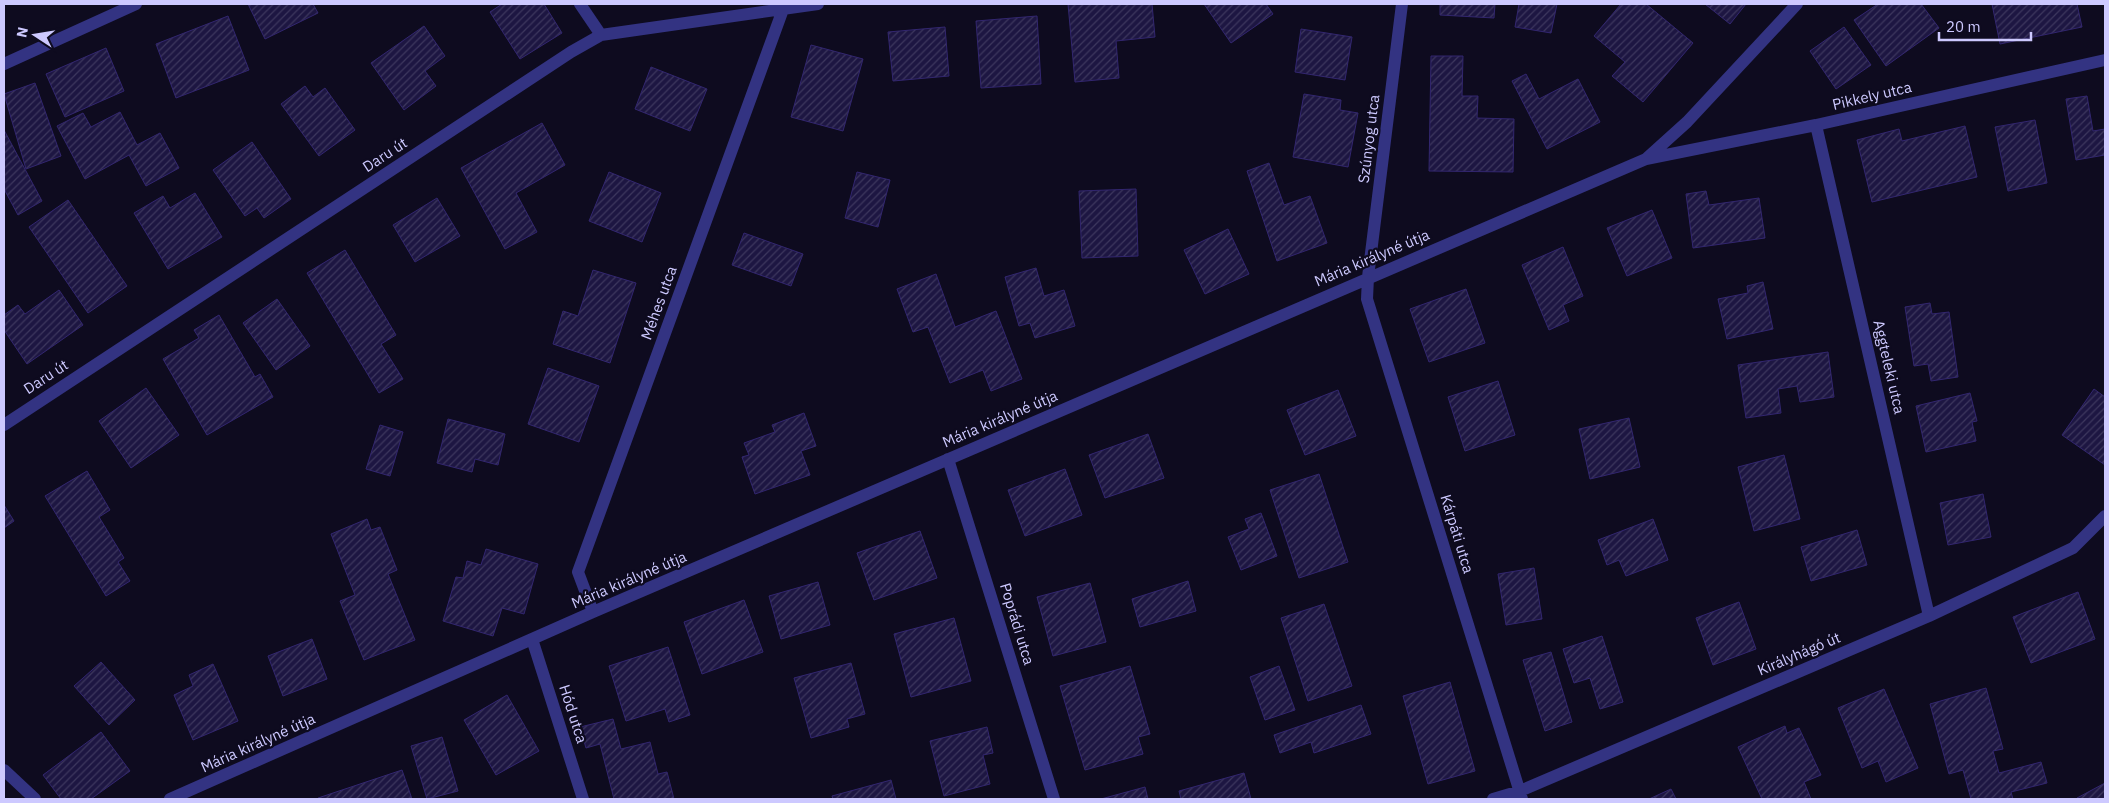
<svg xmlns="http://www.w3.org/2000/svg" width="2109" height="803" viewBox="0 0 2109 803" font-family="'IBM Plex Sans',sans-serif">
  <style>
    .building { fill: url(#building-hatch); stroke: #32266f }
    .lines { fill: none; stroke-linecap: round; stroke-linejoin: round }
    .minor { stroke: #333382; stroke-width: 12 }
    .labels { text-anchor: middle; stroke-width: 4.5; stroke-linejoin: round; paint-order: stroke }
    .street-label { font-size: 15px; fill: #cdc9ff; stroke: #0e0b1f }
  </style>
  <defs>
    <pattern id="building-hatch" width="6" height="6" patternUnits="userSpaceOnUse" patternTransform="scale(1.25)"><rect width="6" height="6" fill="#1d1642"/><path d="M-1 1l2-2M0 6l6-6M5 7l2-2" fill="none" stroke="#3d375e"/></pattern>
  </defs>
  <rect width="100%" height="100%" fill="#0e0b1f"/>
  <!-- building -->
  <path class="building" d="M248,4H313L318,13L265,39Z
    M502,4H544L562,33L520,59L490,12Z
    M1068,4H1152L1155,37L1116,41L1119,78L1075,82Z
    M1204,4H1266L1273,14L1231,43Z
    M1440,4H1495L1494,18L1440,15Z
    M1519,4H1557L1551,33L1515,27Z
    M1621,4H1646L1693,43L1643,102L1612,76L1625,62L1594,36Z
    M1705,4H1746L1730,24Z
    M1878,4H1921L1939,28L1886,66L1854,20Z
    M1992,4H2077L2082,27L2000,44Z
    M228,16L249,70L176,98L156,44Z
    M1037,16L1041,84L981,88L976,21Z
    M424,26L445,56L425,71L436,86L404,110L371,63Z
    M945,27L949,76L893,81L888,32Z
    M1844,27L1871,65L1836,89L1810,51Z
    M1301,29L1352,37L1345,80L1295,72Z
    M811,45L863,59L843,131L791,117Z
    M106,48L124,91L65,117L46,74Z
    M1431,56H1463L1462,96H1478L1477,118L1514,119L1513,172L1429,171Z
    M651,67L707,89L690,131L635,109Z
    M1526,74L1539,99L1578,79L1600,122L1547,149L1512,81Z
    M35,83L61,156L26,169L4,94Z
    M305,86L313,97L325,88L355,130L319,156L281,104Z
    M1304,94L1341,100L1340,110L1358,113L1348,167L1293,157Z
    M2087,96L2093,131L2105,129V155L2076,160L2066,99Z
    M120,112L137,145L160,133L179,168L146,186L129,155L85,179L57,126L83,113L91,127Z
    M2035,120L2047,183L2008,191L1995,127Z
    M542,123L565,165L516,193L537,232L505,249L461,168Z
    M1965,126L1977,177L1872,202L1857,140L1899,129L1902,141Z
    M4,130L42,201L18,215L4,189Z
    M252,142L291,199L264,218L257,208L245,216L213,170Z
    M1269,163L1284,205L1310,196L1327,243L1277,261L1247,171Z
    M609,172L661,193L642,242L589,221Z
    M857,172L890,180L878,227L845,218Z
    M1136,189L1138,256L1082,258L1079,191Z
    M1706,191L1709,205L1759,198L1765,238L1693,248L1686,194Z
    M195,193L222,237L168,269L134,213L163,196L170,208Z
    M437,198L460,236L415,262L393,225Z
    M68,200L127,286L88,313L29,227Z
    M1652,210L1672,258L1627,276L1607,228Z
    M1228,229L1249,274L1205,294L1184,250Z
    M744,233L803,254L791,286L732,265Z
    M1563,247L1583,296L1563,305L1569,321L1549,330L1522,265Z
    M345,250L396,335L381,344L403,379L379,393L307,273Z
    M1036,268L1044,296L1064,290L1075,326L1035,338L1030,323L1019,326L1005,277Z
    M593,270L636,283L610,363L553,344L563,311L578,316Z
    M936,274L955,327L996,311L1022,379L991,391L983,370L950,383L928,327L913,332L897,289Z
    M1763,282L1773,329L1727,339L1718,299L1748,293L1747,286Z
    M1466,289L1485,343L1429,362L1410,309Z
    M59,290L83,325L27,364L4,330V315L18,305L25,314Z
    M277,299L310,346L276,370L243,323Z
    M1930,303L1932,314L1949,312L1958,377L1931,381L1928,364L1914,366L1905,307Z
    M219,315L255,377L260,374L273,397L207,435L163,359L199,338L194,330Z
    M1828,352L1834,397L1800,402L1797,386L1778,389L1781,413L1746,418L1738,365Z
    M548,368L599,386L579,442L528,424Z
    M1498,381L1515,435L1465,451L1448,397Z
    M146,388L179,435L131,468L99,421Z
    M2094,389L2105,397V465L2062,435Z
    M1338,390L1356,436L1305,455L1287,410Z
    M1970,393L1977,421L1972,422L1976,441L1926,452L1916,406Z
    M804,413L816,446L801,451L810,475L755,494L742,457L749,455L744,443L775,432L772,425Z
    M1629,418L1640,467L1590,479L1579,429Z
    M448,419L505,434L498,465L475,459L472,472L437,463Z
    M380,425L403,432L390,476L366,469Z
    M1148,434L1164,478L1105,498L1089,455Z
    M1784,455L1800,519L1754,531L1738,467Z
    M1065,469L1082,515L1025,536L1008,490Z
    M87,471L110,510L99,517L124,558L118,562L130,581L106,596L45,496Z
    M1319,474L1348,562L1299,578L1270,490Z
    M1983,494L1991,537L1948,545L1940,503Z
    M4,505L14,521L4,528Z
    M1261,513L1277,556L1241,570L1228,537L1249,529L1245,519Z
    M367,519L371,530L380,527L397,570L388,574L415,640L364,660L340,601L355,595L331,534Z
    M1653,519L1668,560L1626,576L1619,560L1607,565L1598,540Z
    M1857,530L1867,565L1811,581L1801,547Z
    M920,531L937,578L874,600L857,553Z
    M486,549L538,564L524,614L502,608L493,636L443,621L456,577L463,578L467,561L481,565Z
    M1534,568L1542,619L1506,625L1498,574Z
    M1188,581L1196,611L1140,627L1132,599Z
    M818,582L830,625L781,639L769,596Z
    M1090,583L1106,642L1053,656L1037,597Z
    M2078,592L2095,639L2031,663L2013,617Z
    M744,600L763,652L702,674L684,622Z
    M1739,602L1756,649L1713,665L1696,618Z
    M1324,604L1352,686L1308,701L1281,618Z
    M954,618L971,681L911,697L894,634Z
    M1602,636L1623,702L1600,709L1590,678L1574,683L1563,649Z
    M312,639L327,679L283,696L268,656Z
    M668,647L690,715L669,722L665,709L626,721L609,666Z
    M1551,652L1572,722L1545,731L1523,660Z
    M101,662L135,700L109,725L74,686Z
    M851,663L865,714L847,719L849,727L811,738L794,678Z
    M213,664L238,721L193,740L174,695L193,686L189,675Z
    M1130,666L1150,734L1138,737L1143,754L1085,770L1060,686Z
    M1279,666L1295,710L1265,720L1250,677Z
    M1450,682L1475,771L1428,784L1403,696Z
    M1986,688L2003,749L1993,751L1999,773L2041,762L2047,783L2011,792L2013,799H1971L1963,770L1949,774L1930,704Z
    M1884,689L1918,768L1886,782L1878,761L1862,768L1838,708Z
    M507,695L539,751L496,775L464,720Z
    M1361,705L1371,734L1314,753L1311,742L1280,753L1274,735Z
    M613,719L621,749L650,742L658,774L667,772L674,799H614L600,744L586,748L580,727Z
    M1785,726L1787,733L1799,728L1821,775L1804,782L1811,799H1762L1738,747Z
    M987,727L993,753L983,755L990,784L944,796L930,741Z
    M101,732L130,771L91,799H61L43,775Z
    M442,737L458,791L427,799L411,746Z
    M402,770L412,799H318V798Z
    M1244,773L1251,799H1181L1179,791Z
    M891,780L896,799H833L832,796Z
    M2105,783V799H2078L2077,798Z
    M1145,787L1148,799H1101Z
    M1671,789L1676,799H1649Z"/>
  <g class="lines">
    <!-- minor -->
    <path class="minor" d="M580,4L601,35
      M1402,4L1368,277L1367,299L1522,799
      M4,64L136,4
      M1816,125L1929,616
      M1646,159L1816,125L2105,60
      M4,425L571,52L601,35L818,4
      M948,459L1054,799
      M593,612L578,572L785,4
      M532,639L583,799
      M4,770L35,799
      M170,799L593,612L1646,159L1687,122L1797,4
      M1493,799L1520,791L1929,616L2073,548L2105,516"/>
  </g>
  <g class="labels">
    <!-- street labels -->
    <g class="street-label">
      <text transform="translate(1872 96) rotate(-13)" y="5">Pikkely utca</text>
      <text transform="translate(1369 139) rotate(-83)" y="5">Szúnyog utca</text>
      <text transform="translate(385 155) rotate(-33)" y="5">Daru út</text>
      <text transform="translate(1372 258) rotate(-23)" y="5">Mária királyné útja</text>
      <text transform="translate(659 303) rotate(-70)" y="5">Méhes utca</text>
      <text transform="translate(1889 367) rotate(77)" y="5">Aggteleki utca</text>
      <text transform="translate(46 377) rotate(-33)" y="5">Daru út</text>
      <text transform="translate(1000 419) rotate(-23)" y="5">Mária királyné útja</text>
      <text transform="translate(1457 534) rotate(73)" y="5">Kárpáti utca</text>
      <text transform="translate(629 580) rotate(-23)" y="5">Mária királyné útja</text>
      <text transform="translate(1017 624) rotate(73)" y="5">Poprádi utca</text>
      <text transform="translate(1799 654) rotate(-23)" y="5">Királyhágó út</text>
      <text transform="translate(573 714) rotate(72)" y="5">Hód utca</text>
      <text transform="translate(258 743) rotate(-24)" y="5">Mária királyné útja</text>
    </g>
  </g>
  <!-- border -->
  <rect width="2109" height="803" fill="none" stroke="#cdc9ff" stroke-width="10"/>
  <!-- north arrow -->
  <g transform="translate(35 35) rotate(282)" stroke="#0e0b1f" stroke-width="4" paint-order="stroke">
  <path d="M0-4L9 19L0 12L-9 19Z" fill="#cdc9ff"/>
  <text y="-8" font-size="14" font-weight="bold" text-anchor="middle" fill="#cdc9ff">N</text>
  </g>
  <!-- scale -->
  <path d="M1939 32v8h92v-8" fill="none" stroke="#cdc9ff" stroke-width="2.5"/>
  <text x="1946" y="32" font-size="15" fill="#cdc9ff" stroke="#0e0b1f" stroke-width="4" paint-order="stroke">20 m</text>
</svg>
